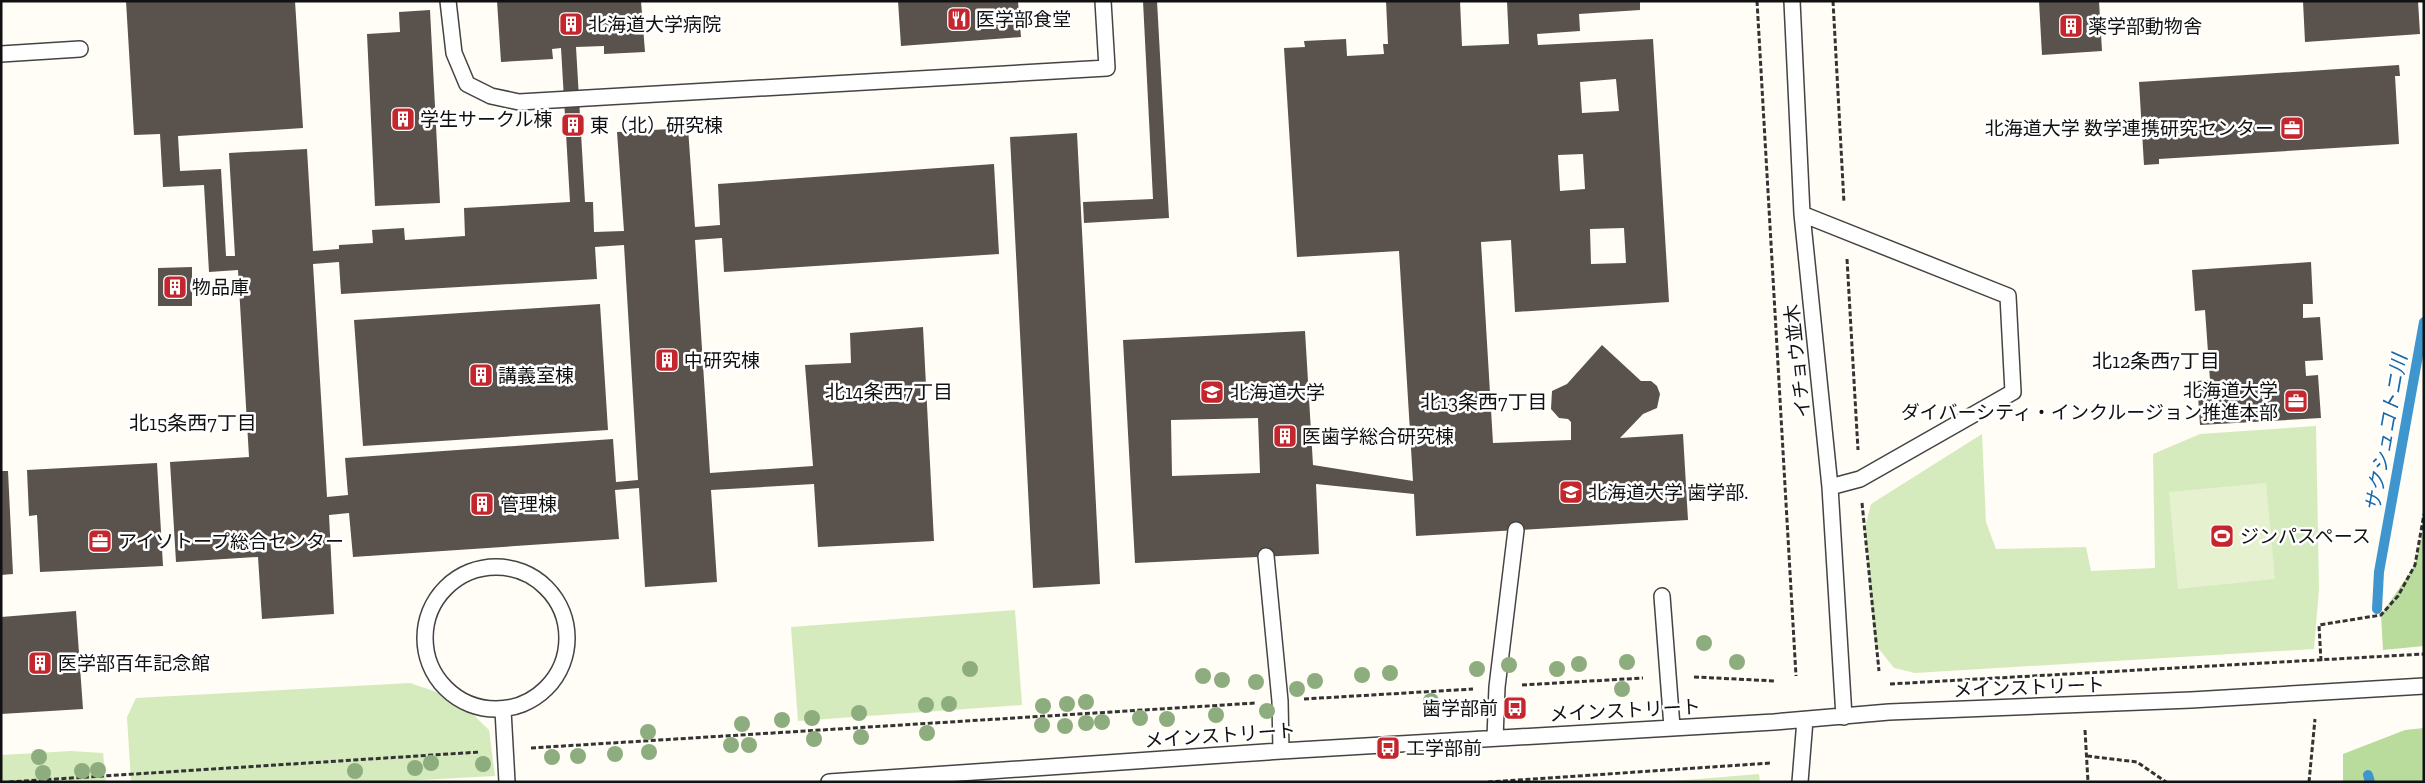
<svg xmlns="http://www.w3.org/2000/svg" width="2425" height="783" viewBox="0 0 2425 783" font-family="'Zilla Slab','Noto Sans JP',serif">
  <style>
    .green { fill: #d5ebbd }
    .forest { fill: #b9dc9c }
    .pitch { fill: #e6f2cf }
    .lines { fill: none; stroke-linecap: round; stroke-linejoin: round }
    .stream { stroke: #3f96cf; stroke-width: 10 }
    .building { fill: #5a524d; fill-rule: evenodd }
    .service-casing { stroke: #444; stroke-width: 18 }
    .path { stroke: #333; stroke-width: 3; stroke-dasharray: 5 2.5; stroke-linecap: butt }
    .service { stroke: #fff; stroke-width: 15 }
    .tree { fill: #8dad7f }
    .labels { text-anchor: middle; stroke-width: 5; stroke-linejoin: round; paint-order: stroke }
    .poi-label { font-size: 19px; fill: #111; stroke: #fff; text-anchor: start }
    .street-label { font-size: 19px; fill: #111; stroke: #fff }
    .neighbourhood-label { font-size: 20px; fill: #111; stroke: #fff }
    .water-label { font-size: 20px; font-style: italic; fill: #1768a6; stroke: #fff }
  </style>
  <rect width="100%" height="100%" fill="#fffdf5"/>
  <!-- green -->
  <path class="green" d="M2316,426L2319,589L2314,649L1915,673L1894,668L1875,644L1865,528L1871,504L1982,434L1986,522L1996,549L2086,547L2091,571L2155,568L2153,454L2200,434Z
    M1015,610L1022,705L798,721L791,627Z
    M410,683L457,699L489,730L495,776L383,782H131L127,717L136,698Z
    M71,751L103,753L106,782H1V755Z
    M1759,774L1760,782H1662Z"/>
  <!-- forest -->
  <path class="forest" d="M2424,527V646L2383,650L2381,615L2415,565Z
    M2424,728V782H2343V754L2405,730Z"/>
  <!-- pitch -->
  <path class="pitch" d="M2266,483L2275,579L2178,589L2169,492Z"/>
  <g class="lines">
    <!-- stream -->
    <path class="stream" d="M2377,609L2379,572L2424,322
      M2368,775L2370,782"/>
  </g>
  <!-- building -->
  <path class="building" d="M126,1H295L303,128L178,136L180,171L221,169L226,256H235L229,153L307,149L313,251L339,249V245L373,243L372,230L404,228L405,240L465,236L464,208L570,202L561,48L552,49L553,59L501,62L497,1H641L645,52L604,54V46L576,47L585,202H593L594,232L624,231L617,132L688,128L695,227L720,225L718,184L994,164L999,254L724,272L722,238L695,240L710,473L813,466L805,365L851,363L850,333L923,327L934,541L818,547L814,484L711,490L717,582L645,587L639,488L615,490L619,539L353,557L349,513L329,515L334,614L262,619L258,557L176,562L170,462L249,457L238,270L209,272L204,185L163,187L160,134L134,135ZM624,245L638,480L616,482L613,439L345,458L348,495L327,497L313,264L339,262L341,294L597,279L595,247Z
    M898,1H1018L1021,37L901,46Z
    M1143,1H1157L1169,218L1084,223L1083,202L1153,199Z
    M1386,1H1460L1462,46L1509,44L1507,1H1640V10L1579,14L1580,31L1537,34L1538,45L1653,39L1669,302L1515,312L1511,240L1481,242L1493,443L1571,440V422L1568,419L1559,418L1551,409L1552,391L1567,384L1602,345L1641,381H1651L1657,386L1660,394L1657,408L1643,414L1620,438L1683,434L1688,520L1416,536L1414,494L1316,484L1319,554L1135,563L1123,340L1305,331L1313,465L1413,481L1399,251L1297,257L1284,48L1305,47L1304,41L1346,39L1347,56L1384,54L1383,44H1388ZM1616,79L1619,111L1582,113L1580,82ZM1583,154L1585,189L1560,191L1558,155ZM1624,228L1626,263L1591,264L1590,229ZM1258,418L1260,473L1172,476L1171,420Z
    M2039,1H2099L2102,51L2042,55Z
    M2303,1H2418L2420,34L2305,42Z
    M430,10L440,203L375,206L367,34L400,32L399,12Z
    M2399,65L2400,76H2395L2399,144L2159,159V164L2144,165L2139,82Z
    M1077,133L1100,584L1033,588L1010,137Z
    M2311,262L2313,304H2303V318L2320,317L2323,360L2305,361L2306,376L2318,375L2321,418L2200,425L2197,381L2210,380L2205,310L2195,311L2192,270Z
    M192,267V306H158V268Z
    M600,304L608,430L363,446L354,320Z
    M157,463L163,566L40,572L37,515L29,516L27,470Z
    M1,471H8L13,574L1,575Z
    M76,611L83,709L1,714V617Z"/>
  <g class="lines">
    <!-- service casing -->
    <g class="service-casing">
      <path id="service" d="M448,1L454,53L467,84L491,96L519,102L1107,68L1103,1
        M1792,1L1802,214L1830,487L1844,717
        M1,54L80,49
        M1802,214L2008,296L2013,392L1860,479L1830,487
        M1266,556L1280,701L1281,751
        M425 638a71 71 0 1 1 142 0a71 71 0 1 1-142 0Z
        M1662,596L1672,727
        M503,710L507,782
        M1495,738L1497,687L1516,530
        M829,782L1281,751L1774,722L1889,712L2191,700L2424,686
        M1800,782L1805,720"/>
    </g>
    <!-- path -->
    <path class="path" d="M1757,1L1796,676
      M1833,1L1844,203
      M1847,259L1858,450
      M1862,503L1879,671
      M2321,661L2319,625L2381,615L2398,596L2415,565L2424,514
      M1694,677L1776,681
      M1890,684L2424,654
      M1522,685L1643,678
      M1304,699L1473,689
      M2085,730L2088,782
      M531,748L1256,703
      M2087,756L2137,762L2166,782
      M9,782L480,752
      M1488,782L1771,763
      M2309,782L2315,719"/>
    <!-- service -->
    <use href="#service" class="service"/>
  </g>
  <!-- trees -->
  <g class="tree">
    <circle cx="1704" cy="643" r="8"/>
    <circle cx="1627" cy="662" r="8"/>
    <circle cx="1737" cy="662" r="8"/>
    <circle cx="1579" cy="664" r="8"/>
    <circle cx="1509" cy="665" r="8"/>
    <circle cx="970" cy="669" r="8"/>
    <circle cx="1477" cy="669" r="8"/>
    <circle cx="1557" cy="669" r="8"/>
    <circle cx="1390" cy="673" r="8"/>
    <circle cx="1362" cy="675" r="8"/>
    <circle cx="1203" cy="676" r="8"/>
    <circle cx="1222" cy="680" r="8"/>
    <circle cx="1315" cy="681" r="8"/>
    <circle cx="1256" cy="682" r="8"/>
    <circle cx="1297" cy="689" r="8"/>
    <circle cx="1622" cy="689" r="8"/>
    <circle cx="1431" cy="701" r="8"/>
    <circle cx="1086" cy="702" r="8"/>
    <circle cx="949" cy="704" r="8"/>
    <circle cx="1067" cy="704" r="8"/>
    <circle cx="926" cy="705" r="8"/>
    <circle cx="1043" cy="706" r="8"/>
    <circle cx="1267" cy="711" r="8"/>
    <circle cx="859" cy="713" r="8"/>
    <circle cx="1216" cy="715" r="8"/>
    <circle cx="812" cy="718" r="8"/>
    <circle cx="1140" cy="718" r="8"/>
    <circle cx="1167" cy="719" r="8"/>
    <circle cx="782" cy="720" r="8"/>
    <circle cx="1102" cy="722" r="8"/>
    <circle cx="1086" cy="723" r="8"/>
    <circle cx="742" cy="724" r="8"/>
    <circle cx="1042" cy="725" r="8"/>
    <circle cx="1065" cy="726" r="8"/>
    <circle cx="648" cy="732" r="8"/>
    <circle cx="927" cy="733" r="8"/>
    <circle cx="861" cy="737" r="8"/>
    <circle cx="814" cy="739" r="8"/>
    <circle cx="731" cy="745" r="8"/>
    <circle cx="749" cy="745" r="8"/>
    <circle cx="649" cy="752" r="8"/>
    <circle cx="615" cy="754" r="8"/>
    <circle cx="578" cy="756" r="8"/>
    <circle cx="39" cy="757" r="8"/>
    <circle cx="552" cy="757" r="8"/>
    <circle cx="431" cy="763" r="8"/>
    <circle cx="483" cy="764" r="8"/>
    <circle cx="415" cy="768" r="8"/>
    <circle cx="98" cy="770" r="8"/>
    <circle cx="82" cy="771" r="8"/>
    <circle cx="355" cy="771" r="8"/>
    <circle cx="43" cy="773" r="8"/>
  </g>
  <!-- icons -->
  <defs>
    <g id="restaurant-square" transform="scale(1.25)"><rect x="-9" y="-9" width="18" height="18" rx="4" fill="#c4262e" stroke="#fff"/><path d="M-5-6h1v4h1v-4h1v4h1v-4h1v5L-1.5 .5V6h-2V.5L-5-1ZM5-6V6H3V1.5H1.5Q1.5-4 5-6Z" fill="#fff"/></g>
    <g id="building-square" transform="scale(1.25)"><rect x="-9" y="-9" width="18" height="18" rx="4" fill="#c4262e" stroke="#fff"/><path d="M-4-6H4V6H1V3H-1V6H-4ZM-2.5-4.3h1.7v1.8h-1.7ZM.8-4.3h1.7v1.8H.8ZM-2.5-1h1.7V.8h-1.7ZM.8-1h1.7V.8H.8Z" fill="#fff"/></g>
    <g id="office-square" transform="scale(1.25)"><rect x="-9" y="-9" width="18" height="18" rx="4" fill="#c4262e" stroke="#fff"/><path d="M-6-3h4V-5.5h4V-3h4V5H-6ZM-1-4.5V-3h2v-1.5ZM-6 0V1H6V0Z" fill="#fff"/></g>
    <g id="university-square" transform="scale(1.25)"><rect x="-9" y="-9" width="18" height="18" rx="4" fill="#c4262e" stroke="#fff"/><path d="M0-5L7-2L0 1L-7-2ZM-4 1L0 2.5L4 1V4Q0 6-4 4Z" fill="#fff"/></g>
    <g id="stadium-square" transform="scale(1.25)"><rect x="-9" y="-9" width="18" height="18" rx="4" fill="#c4262e" stroke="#fff"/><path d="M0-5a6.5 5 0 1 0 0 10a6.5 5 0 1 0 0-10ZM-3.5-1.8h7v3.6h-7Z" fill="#fff"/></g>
    <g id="bus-square" transform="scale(1.25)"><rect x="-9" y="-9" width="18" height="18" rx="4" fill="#c4262e" stroke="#fff"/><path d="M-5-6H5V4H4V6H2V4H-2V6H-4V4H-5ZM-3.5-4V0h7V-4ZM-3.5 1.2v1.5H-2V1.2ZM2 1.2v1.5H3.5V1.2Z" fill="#fff"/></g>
  </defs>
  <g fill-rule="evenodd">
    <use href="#restaurant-square" x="959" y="19"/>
    <use href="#building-square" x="571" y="24"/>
    <use href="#building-square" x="2071" y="26"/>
    <use href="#building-square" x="403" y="119"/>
    <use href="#building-square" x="573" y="125"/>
    <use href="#office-square" x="2292" y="128"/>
    <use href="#building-square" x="175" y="287"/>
    <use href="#building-square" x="667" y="360"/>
    <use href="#building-square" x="481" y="375"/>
    <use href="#university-square" x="1212" y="392"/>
    <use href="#office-square" x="2296" y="401"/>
    <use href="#building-square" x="1285" y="436"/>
    <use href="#university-square" x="1571" y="492"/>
    <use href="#building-square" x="482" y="504"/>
    <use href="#stadium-square" x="2222" y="536"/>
    <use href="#office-square" x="100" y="541"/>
    <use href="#building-square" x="40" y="663"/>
    <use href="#bus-square" x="1515" y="708"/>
    <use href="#bus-square" x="1388" y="748"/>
  </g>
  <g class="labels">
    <!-- poi labels -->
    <g class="poi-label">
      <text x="976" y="26">医学部食堂</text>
      <text x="588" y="31">北海道大学病院</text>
      <text x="2088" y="33">薬学部動物舎</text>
      <text x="420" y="126">学生サークル棟</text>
      <text x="590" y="132">東（北）研究棟</text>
      <text x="2274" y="135" text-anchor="end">北海道大学 数学連携研究センター</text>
      <text x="192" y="294">物品庫</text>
      <text x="684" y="367">中研究棟</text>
      <text x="498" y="382">講義室棟</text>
      <text x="2278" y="397" text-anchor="end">北海道大学<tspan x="2278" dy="22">ダイバーシティ・インクルージョン推進本部</tspan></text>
      <text x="1230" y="399">北海道大学</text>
      <text x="1302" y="443">医歯学総合研究棟</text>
      <text x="1588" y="499">北海道大学 歯学部.</text>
      <text x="500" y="511">管理棟</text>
      <text x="2240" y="543">ジンパスペース</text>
      <text x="118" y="548">アイソトープ総合センター</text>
      <text x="58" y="670">医学部百年記念館</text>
      <text x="1498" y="715" text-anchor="end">歯学部前</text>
      <text x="1406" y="755">工学部前</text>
    </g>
    <!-- street labels -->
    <g class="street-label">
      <text transform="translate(1797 361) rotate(-96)" y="7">イチョウ並木</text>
      <text transform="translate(2029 687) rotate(-2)" y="7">メインストリート</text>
      <text transform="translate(1625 710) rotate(-3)" y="7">メインストリート</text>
      <text transform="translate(1220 735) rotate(-4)" y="7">メインストリート</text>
    </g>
    <!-- neighbourhood labels -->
    <g class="neighbourhood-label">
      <text x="2156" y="368">北12条西7丁目</text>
      <text x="889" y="399">北14条西7丁目</text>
      <text x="1484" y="409">北13条西7丁目</text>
      <text x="193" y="430">北15条西7丁目</text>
    </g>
    <!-- water labels -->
    <g class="water-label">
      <text transform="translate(2386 433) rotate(-80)" y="7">サクシュコトニ川</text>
    </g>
  </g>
  <!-- border -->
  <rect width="2425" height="783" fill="none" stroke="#111111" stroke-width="5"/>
</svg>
